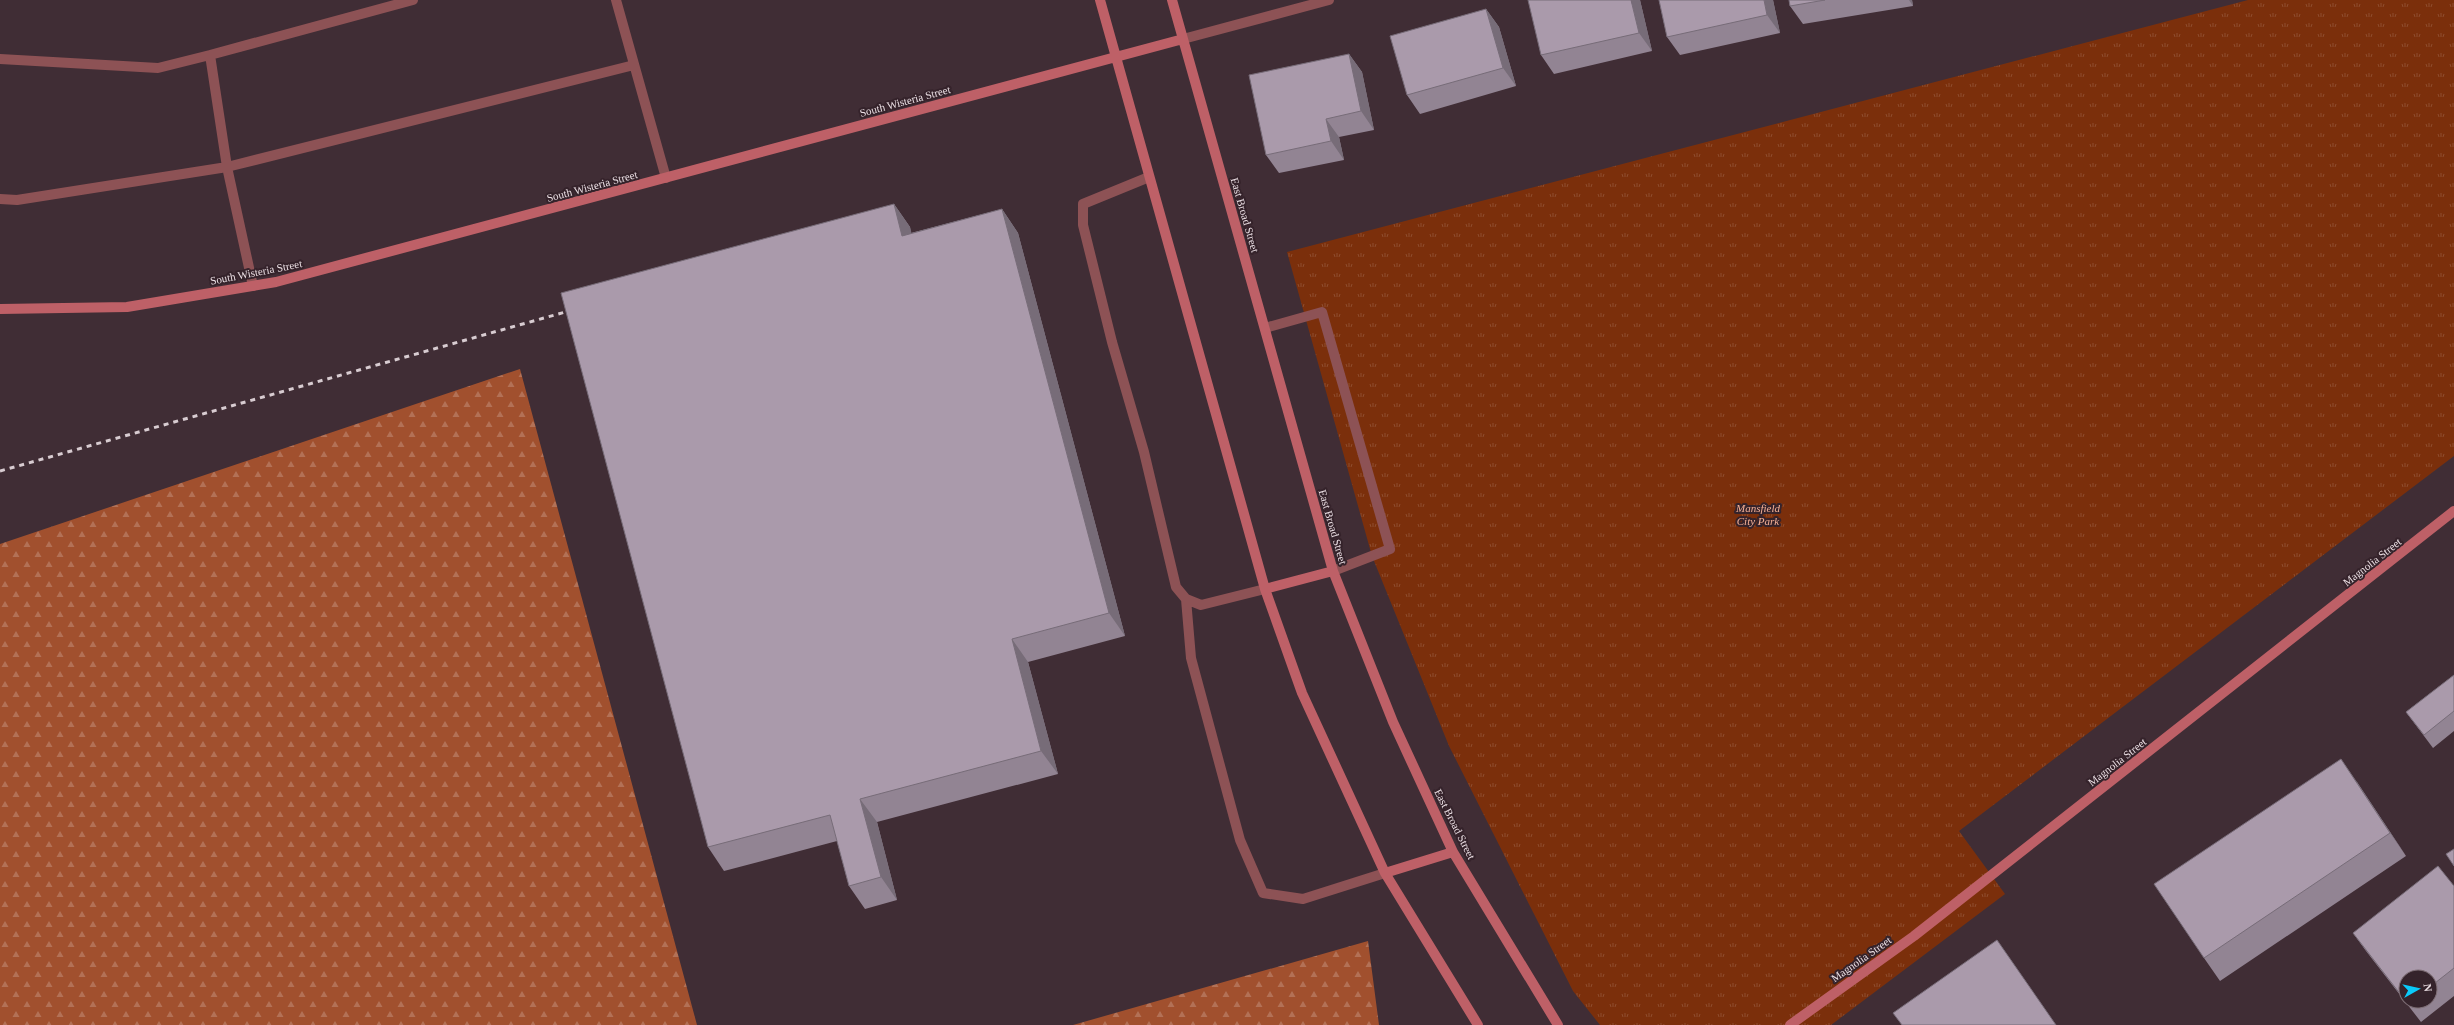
<svg xmlns="http://www.w3.org/2000/svg" width="2454" height="1025" viewBox="0 0 2454 1025" font-family="Georgia,serif">
  <style>
    .forest { fill: url(#forest-firs) }
    .park { fill: url(#park-tufts) }
    .lines { fill: none; stroke-linecap: round; stroke-linejoin: round }
    .lane { stroke: #8d5255; stroke-width: 10 }
    .street { stroke: #8d5255; stroke-width: 10 }
    .secondary { stroke: #be6067; stroke-width: 10 }
    .rail { stroke: #d8ccd1; stroke-width: 3; stroke-dasharray: 5 5; stroke-linecap: butt }
    .wall { fill: #928493; fill-rule: evenodd }
    .shaded-wall { fill: #776c78 }
    .building { fill: #aa9aab; stroke: #776c78 }
    .labels { text-anchor: middle; stroke-width: 4; stroke-linejoin: round; paint-order: stroke }
    .street-label { font-size: 11px; fill: #ebdfe4; stroke: #35232b }
    .park-label { font-size: 11px; font-style: italic; fill: #f6b196; stroke: #35232b }
  </style>
  <defs>
    <pattern id="forest-firs" width="22" height="20" patternUnits="userSpaceOnUse"><rect width="22" height="20" fill="#a1502e"/><path d="M5 1l3.5 6h-7zM16 11l3.5 6h-7z" fill="#b37156"/></pattern>
    <pattern id="park-tufts" width="24" height="20" patternUnits="userSpaceOnUse"><rect width="24" height="20" fill="#7b2f0b"/><path d="M3 7l-1-3M5 7V3M7 7l1-3M15 17l-1-3M17 17v-4M19 17l1-3" fill="none" stroke="#8e4d2e"/></pattern>
  </defs>
  <rect width="100%" height="100%" fill="#402d35"/>
  <!-- forest -->
  <path class="forest" d="M520,369L697,1025H0V544Z
    M1368,941L1379,1025H1073Z"/>
  <!-- park -->
  <path class="park" d="M2248,0H2454V456L1959,831L2005,894L1831,1025H1600L1573,991L1449,746L1372,556L1287,252Z"/>
  <g class="lines">
    <!-- lane -->
    <path class="lane" d="M616,0L666,178
      M0,59L158,68L210,55
      M1149,177L1083,204V225L1112,342L1144,452L1176,587L1186,599L1201,605L1265,589
      M0,199L17,200L227,167L634,65
      M253,286L227,167L210,55L413,0
      M1265,328L1322,312L1390,549L1333,571
      M1186,599L1191,658L1240,840L1263,893L1303,899L1385,873"/>
    <!-- street -->
    <path class="street" d="M1183,39L1329,0"/>
    <!-- secondary -->
    <path class="secondary" d="M1100,0L1265,589L1302,693L1385,873L1478,1025
      M1172,0L1333,571L1393,722L1453,852L1558,1025
      M0,309L127,307L276,282L1183,39
      M1265,589L1333,571
      M1385,873L1453,852
      M1790,1025L1914,936L2454,511"/>
    <!-- rail -->
    <path class="rail" d="M0,471L576,309"/>
  </g>
  <!-- wall -->
  <path class="wall" d="M1640,0L1652,51L1554,74L1541,55Z
    M1659,0H1773L1780,33L1680,55L1667,37Z
    M1789,0H1912L1913,6L1803,24L1790,6Z
    M1486,9L1499,27L1516,86L1420,114L1407,95Z
    M1349,54L1362,72L1374,130L1339,137L1344,160L1279,173L1266,155Z
    M894,204L910,227L911,233L1002,209L1018,233L1125,636L1028,662L1058,774L877,822L897,900L865,909L849,886L837,841L724,871L708,847Z
    M2454,675V731L2433,748L2406,712Z
    M2357,782L2406,856L2220,981L2204,958Z
    M2454,886V996L2421,1022L2366,951L2353,933ZM2430,977V1001H2406Z"/>
  <!-- shaded-wall -->
  <path class="shaded-wall" d="M1631,0H1640L1652,51L1639,33Z
    M1764,0H1773L1780,33L1767,15Z
    M1909,0H1912L1913,6Z
    M1486,9L1499,27L1516,86L1503,68Z
    M1349,54L1362,72L1374,130L1361,111Z
    M1326,119L1339,137L1344,160L1331,141Z
    M894,204L910,227L918,259L902,236Z
    M1002,209L1018,233L1125,636L1109,613Z
    M1012,639L1028,662L1058,774L1041,751Z
    M2341,759L2357,782L2406,856L2390,833Z
    M860,799L877,822L897,900L881,877Z"/>
  <!-- building -->
  <path class="building" d="M1528,0H1631L1639,33L1541,55Z
    M1659,0H1764L1767,15L1667,37Z
    M1789,0H1825L1790,6Z
    M1486,9L1503,68L1407,95L1390,36Z
    M1349,54L1361,111L1326,119L1331,141L1266,155L1249,75Z
    M894,204L902,236L1002,209L1109,613L1012,639L1041,751L860,799L881,877L849,886L830,815L708,847L561,293Z
    M2454,675V711L2424,735L2406,712Z
    M2341,759L2390,833L2204,958L2154,884Z
    M2454,849V866L2446,854Z
    M2438,866L2454,886V968L2430,987V977H2406V1001H2411L2408,1004L2353,933Z
    M1997,940L2056,1025H1902L1893,1013Z"/>
  <g class="labels">
    <!-- street labels -->
    <g class="street-label">
      <text transform="translate(905 101) rotate(-15)" y="4">South Wisteria Street</text>
      <text transform="translate(592 186) rotate(-15)" y="4">South Wisteria Street</text>
      <text transform="translate(1245 215) rotate(74)" y="4">East Broad Street</text>
      <text transform="translate(256 272) rotate(-11)" y="4">South Wisteria Street</text>
      <text transform="translate(1333 527) rotate(74)" y="4">East Broad Street</text>
      <text transform="translate(2372 562) rotate(-38)" y="4">Magnolia Street</text>
      <text transform="translate(2117 762) rotate(-38)" y="4">Magnolia Street</text>
      <text transform="translate(1455 824) rotate(63)" y="4">East Broad Street</text>
      <text transform="translate(1861 959) rotate(-35)" y="4">Magnolia Street</text>
    </g>
    <!-- park labels -->
    <g class="park-label">
      <text x="1758" y="512">Mansfield<tspan x="1758" dy="13">City Park</tspan></text>
    </g>
  </g>
  <!-- north arrow -->
  <g transform="translate(2418 989) rotate(82)"><circle r="19" fill="#35232b" stroke="#7e6e75"/>
  <path d="M0-3L7 15L0 10L-7 15Z" fill="#0acafa"/>
  <text y="-6" font-size="11" font-weight="bold" text-anchor="middle" fill="#ebdfe4">N</text>
  </g>
</svg>
